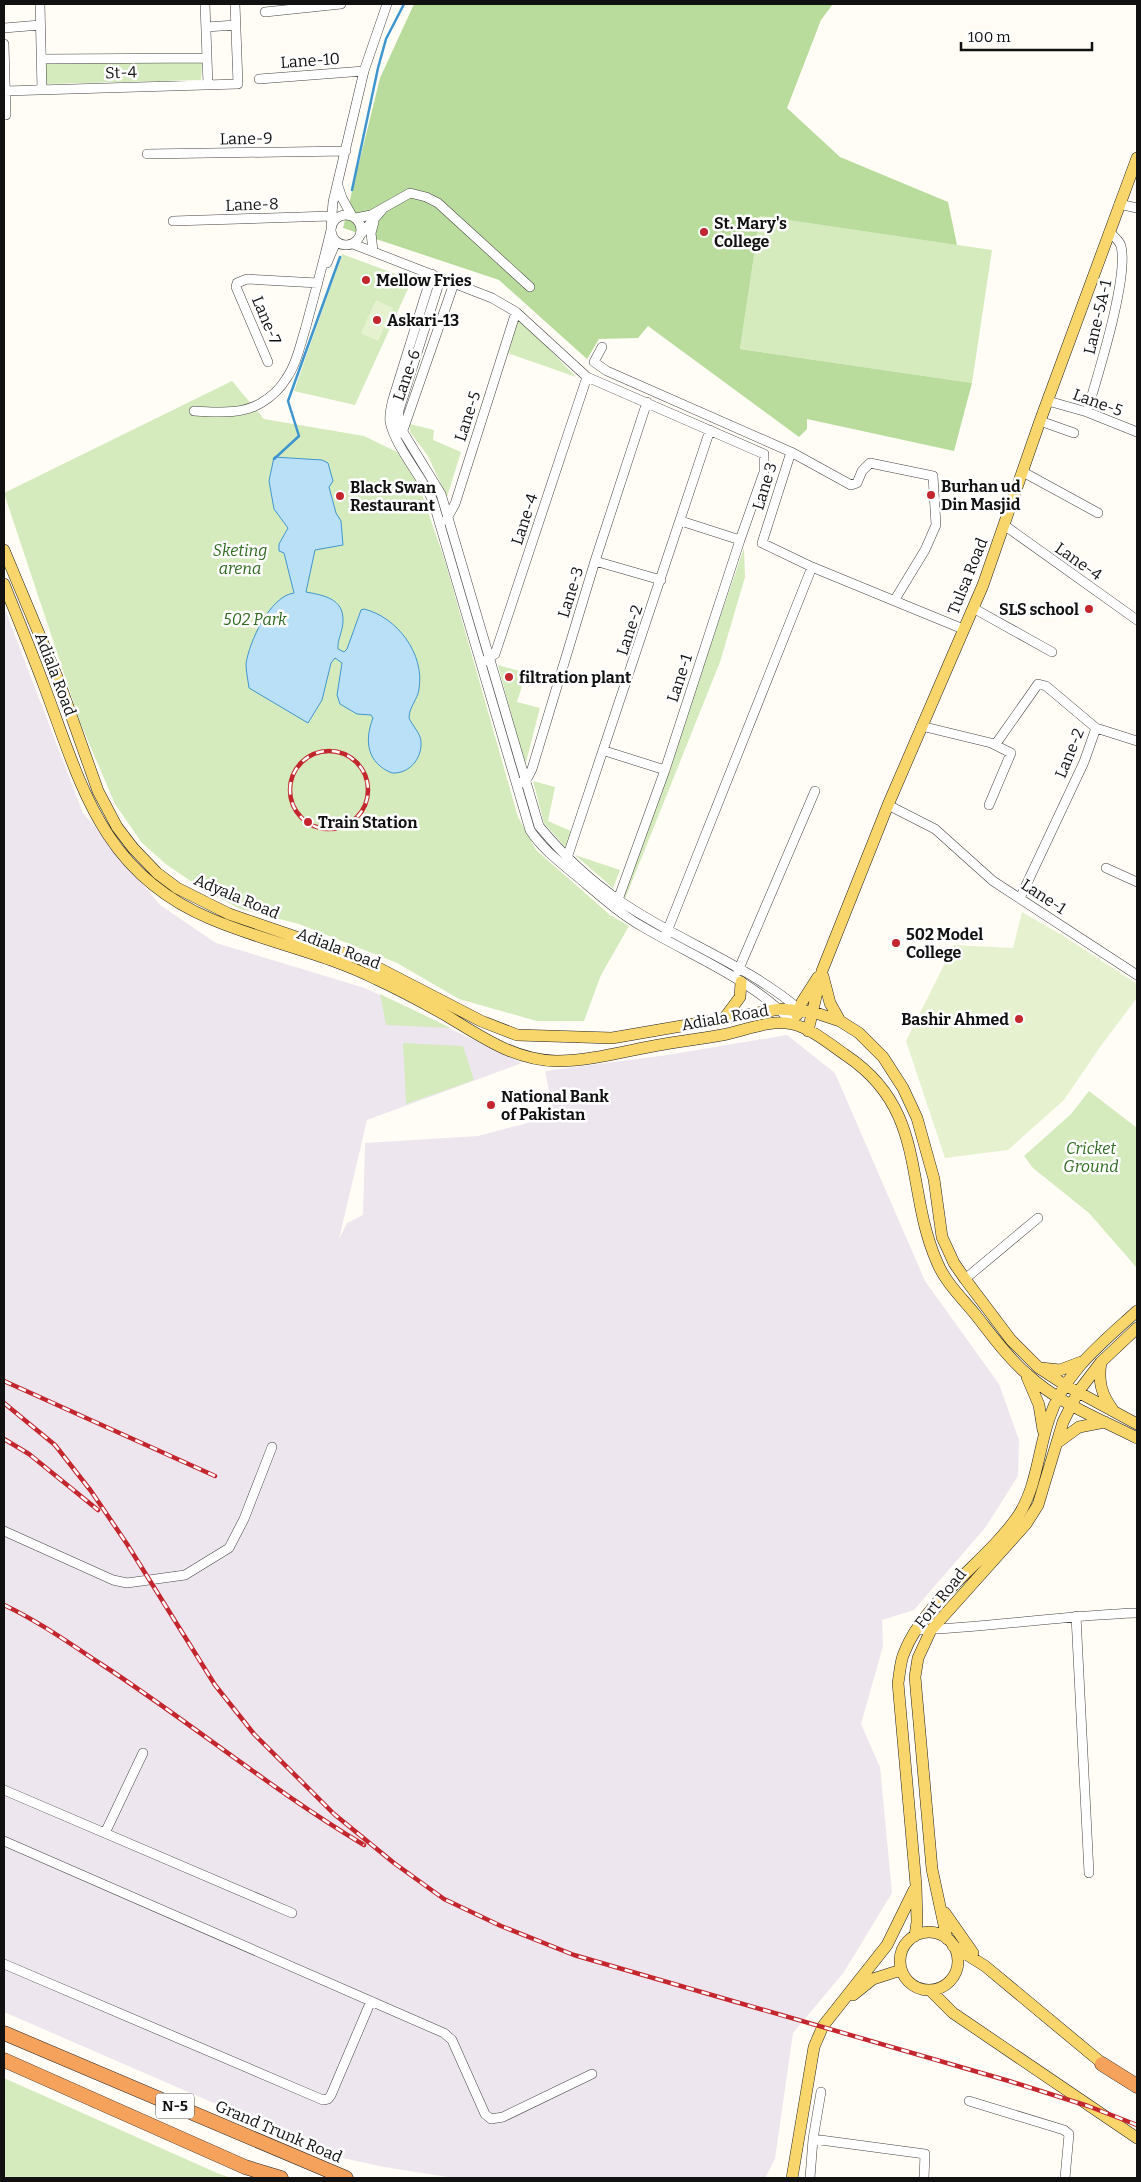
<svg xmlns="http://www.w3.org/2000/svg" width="1141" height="2182" viewBox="0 0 1141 2182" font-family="Bitter,serif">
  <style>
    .industrial { fill: #eee6ef }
    .green { fill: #d5ebbd }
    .forest { fill: #b9dc9c }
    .pitch { fill: #e6f2cf }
    .water { fill: #b9e0f7; stroke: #3f96cf }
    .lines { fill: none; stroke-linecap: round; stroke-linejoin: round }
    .stream { stroke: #3f96cf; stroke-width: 2.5 }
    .minor-casing { stroke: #444; stroke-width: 10 }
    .major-casing { stroke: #222; stroke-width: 12 }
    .highway-casing { stroke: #222; stroke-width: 15 }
    .minor { stroke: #fff; stroke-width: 9 }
    .major { stroke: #f9d66b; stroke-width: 11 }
    .highway { stroke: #f5a25d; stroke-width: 14 }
    .rail-casing { stroke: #c4262e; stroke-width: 4.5 }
    .rail { stroke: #fff; stroke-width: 2.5; stroke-dasharray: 8; stroke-linecap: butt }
    .poi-dot { fill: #c4262e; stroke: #fff; stroke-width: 2 }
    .labels { text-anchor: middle; stroke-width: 5; stroke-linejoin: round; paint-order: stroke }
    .shield { fill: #fff; stroke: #585858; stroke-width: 1 }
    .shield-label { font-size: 15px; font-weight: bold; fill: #111 }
    .street-label { font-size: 16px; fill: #111; stroke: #fff }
    .poi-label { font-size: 16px; font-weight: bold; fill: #111; stroke: #fff; text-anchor: start }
    .park-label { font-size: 16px; font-style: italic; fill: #2f6b1f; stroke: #fff }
  </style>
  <rect width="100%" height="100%" fill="#fffdf5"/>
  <!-- industrial -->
  <path class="industrial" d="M4,607L83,813L160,905L216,943L365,988L522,1063L367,1120L339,1239L347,1223L363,1215L365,1143L478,1136L554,1116L545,1071L667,1055L787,1035L835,1073L925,1281L999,1384L1019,1440L1018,1476L985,1528L914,1610L882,1620L883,1646L861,1724L880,1767L892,1893L844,1972L793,2033L775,2159L765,2178H454L384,2167L338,2157L4,2012Z"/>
  <!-- green -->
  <path class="green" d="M45,62H202L201,80L45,84Z
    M760,216L992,250L972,383L740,349Z
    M342,254L412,280L355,405L294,391Z
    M520,321L523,322L576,377L507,353L517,322Z
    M232,381L264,419L364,436L397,452L419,486L445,561L518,817L536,850L610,915L629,926L601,975L584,1021H537L459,999L397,963L299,924L240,909L201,888L167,865L142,843L115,804L80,722L4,493Z
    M410,424L434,430L433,440L461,452L447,497L428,456L410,432Z
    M744,548L745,577L720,662L625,899L624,897Z
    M498,665L526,673L517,702L540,708L525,766Z
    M533,781L555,787L548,821L571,831L566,848L544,823Z
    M575,855L620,870L613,888Z
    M380,994L451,1028L386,1025Z
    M403,1043L463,1046L474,1080L406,1104Z
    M1089,1091L1137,1128V1268L1089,1213L1033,1168L1024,1156L1071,1114Z
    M4,2078L217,2173L231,2178H4Z"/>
  <!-- forest -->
  <path class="forest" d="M414,4H833L821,20L787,108L840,157L948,202L957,245L760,216L740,349L972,383L954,451L807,419V429L799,437L648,326L638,338L599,339L587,359L499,280L343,228L380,78Z"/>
  <!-- pitch -->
  <path class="pitch" d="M376,300L393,308L378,341L361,333Z
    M1022,912L1062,935L1137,984V998L1100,1047L1064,1100L1008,1150L945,1158L906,1041L954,945L1013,948Z"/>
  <!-- water -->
  <path class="water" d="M274,457L322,460L328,463L333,481L329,487L336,513L341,521L343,545L315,550L306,592C322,595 344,598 343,621C343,631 337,640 338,649L344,652L347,649L361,610L364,609C397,617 425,654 419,689C418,699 409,707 409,718C412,725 421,734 421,742C422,759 409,774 392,773C367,763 364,741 373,718L371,715L357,714L340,704L337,695L342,663L335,658L331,663L322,700L308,723L249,688C248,680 246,672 246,664C249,642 270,596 294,593L284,553L279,551V544L288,528L274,509L269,481Z"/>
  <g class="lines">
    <!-- stream -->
    <path class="stream" d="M352,190L378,68L386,39L404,4
      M274,459L299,436L288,401L340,257"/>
    <!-- minor casing -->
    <g class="minor-casing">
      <path id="minor" d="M40,4L42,90
        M205,4L208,85
        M265,12L341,4
        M206,27L236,25
        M4,28L40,25
        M4,44L6,115H4
        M41,59L207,58
        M259,79L364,71
        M5,91L238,84L235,4
        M147,154L346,151
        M338,186L342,198L352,216
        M1119,204L1137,208
        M331 230a15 15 0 1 1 30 0a15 15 0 1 1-30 0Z
        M356,218L371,215L410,193L426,197L438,203L530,287
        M173,221L331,216
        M331,226L333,202L364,71L387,4
        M361,234L382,210
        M353,244L492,298L516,312L587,377L764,454V472L740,540L665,770L615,908
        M373,251L371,233L374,222
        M327,263L336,242
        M432,274L393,399C391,407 389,414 390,422C395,446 422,477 433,501L530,830C542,849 562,864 579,878C599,895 620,914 643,927C694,957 753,980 794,1024
        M441,277L399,410L398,421L403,432L441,494L539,826C562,854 590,880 620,901C678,941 744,963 799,1009
        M602,347L594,362L607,371L791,452L762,543L812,567L963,629
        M268,362L236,287L237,283L247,279L318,283
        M1048,401L1087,412L1137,432
        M194,411C217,412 241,415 261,403C271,397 280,389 286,379C296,365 300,346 305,330C314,297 323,264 331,230
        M1087,412C1097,377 1129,278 1121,246C1119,240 1114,236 1109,232
        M1040,421L1074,433
        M402,433L452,289
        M791,452L851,485L857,483L862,471L870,463L933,476L936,525L925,550L894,601
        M1023,472L1098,513
        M446,520L455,504L516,312
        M681,521L740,540
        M1004,525L1137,620
        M595,561L661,580
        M973,608L1052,652
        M485,661L495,654L587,377
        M921,726L991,743L1011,753L989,805
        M1096,728L1137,741
        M995,745L1038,684L1046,686L1096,728L1084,762L1020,898
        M605,751L665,770
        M521,783L528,777L532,769L595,561L647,402
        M888,805L935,829L993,881L1137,975
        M566,861L710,430
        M1106,868L1137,882
        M666,934L812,567
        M738,971L815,791
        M965,1279L1038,1218
        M4,1531L113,1580L127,1583L185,1575L229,1548L244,1519L272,1447
        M1076,1616L1089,1873
        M915,1630C989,1628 1063,1615 1137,1613
        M4,1790L292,1913
        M105,1833L143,1753
        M4,1841L444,2033L452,2040L485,2114L491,2119L503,2117L592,2074
        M4,1964L323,2100L328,2099L331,2095L371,2001
        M969,2101L1064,2130L1069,2134L1065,2178
        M813,2139L925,2154L924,2178
        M810,2178L813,2139L821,2092"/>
    </g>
    <!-- major casing -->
    <g class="major-casing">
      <path id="major" d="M4,550L60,684L98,791L117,827L133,848L157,873L177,888L229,914L363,960L481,1021L517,1035L612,1038L780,1009L813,1012L840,1021L859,1033L883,1057L903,1088L917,1118L934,1179L942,1237L954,1263L965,1279L1011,1340L1039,1368L1065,1385L1137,1424
        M4,584C18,619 32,653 45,688C82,788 103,874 211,919C265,942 324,953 376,979C400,990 424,1003 447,1016C482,1037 514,1060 556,1061C590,1061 625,1051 659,1045C680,1041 701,1039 722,1035C744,1031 770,1019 792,1024C811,1028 831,1045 847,1056C928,1111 904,1187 937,1262C945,1282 962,1298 975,1314C991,1334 1007,1357 1027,1374C1058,1403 1100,1419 1137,1438
        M823,976L830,1003L840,1021
        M797,1015L802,1002L818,977
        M723,1020L740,997L741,982
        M808,1031L822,971L888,805L983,585L1040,421L1137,158
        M1101,1362C1098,1381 1101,1394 1113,1410
        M1041,1368L1060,1370L1081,1362
        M1027,1377L1039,1405L1043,1430
        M1057,1443L1079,1427L1105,1422
        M945,1913L973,1953
        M900 1961a29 29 0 1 1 58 0a29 29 0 1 1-58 0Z
        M915,1936L917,1922L916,1885L898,1683C900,1673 900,1662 904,1653C924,1601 986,1562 1018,1516C1037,1487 1038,1451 1049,1419C1064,1372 1102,1343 1137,1311
        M947,1939L932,1869L915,1677L918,1658L931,1630L1026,1524L1038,1505L1063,1422L1078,1392L1101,1362L1137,1328
        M953,1946L985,1966L1109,2069
        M930,1990L953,2013L1137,2138
        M853,1995L873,1979L901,1970
        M792,2178L814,2047L823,2026L887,1945L914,1890"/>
    </g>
    <!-- highway casing -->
    <g class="highway-casing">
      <path id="highway" d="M4,2033L346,2178
        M4,2060L245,2167L281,2178
        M1102,2064L1137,2086"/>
    </g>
    <!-- minor -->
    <use href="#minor" class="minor"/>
    <!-- major -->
    <use href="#major" class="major"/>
    <!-- highway -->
    <use href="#highway" class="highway"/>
    <!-- rail casing -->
    <g class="rail-casing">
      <path id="rail" d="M290 790a39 39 0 1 1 78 0a39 39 0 1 1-78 0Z
        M4,1381L215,1476
        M4,1403L55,1445L91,1491L127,1544L215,1685L254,1734L334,1814L394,1863L444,1899L501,1926L574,1955L1009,2081L1088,2106L1137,2125
        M4,1439L29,1454L98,1510
        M4,1605C38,1621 69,1643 101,1664C190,1722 272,1790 364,1845"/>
    </g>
    <!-- rail -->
    <use href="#rail" class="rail"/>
  </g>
  <!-- markers -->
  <g class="poi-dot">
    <circle cx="704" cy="232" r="5"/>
    <circle cx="366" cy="280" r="5"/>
    <circle cx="377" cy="320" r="5"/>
    <circle cx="931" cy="495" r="5"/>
    <circle cx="340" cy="496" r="5"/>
    <circle cx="1089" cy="609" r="5"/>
    <circle cx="509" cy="677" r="5"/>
    <circle cx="308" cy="822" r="5"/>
    <circle cx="896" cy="943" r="5"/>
    <circle cx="1019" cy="1019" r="5"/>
    <circle cx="491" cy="1105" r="5"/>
  </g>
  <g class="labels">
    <!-- shield labels -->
    <rect class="shield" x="156" y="2093.5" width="38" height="25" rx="4"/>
    <g class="shield-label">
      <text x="175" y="2111">N-5</text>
    </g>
    <!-- street labels -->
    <g class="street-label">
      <text transform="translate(310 60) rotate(-4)" y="6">Lane-10</text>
      <text transform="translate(121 72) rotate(-2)" y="6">St-4</text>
      <text transform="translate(246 138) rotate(-1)" y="6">Lane-9</text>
      <text transform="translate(252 204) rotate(-2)" y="6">Lane-8</text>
      <text transform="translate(1097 317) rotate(-77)" y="6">Lane-5A-1</text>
      <text transform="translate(267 320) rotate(67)" y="6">Lane-7</text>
      <text transform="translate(406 375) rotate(-71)" y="6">Lane-6</text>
      <text transform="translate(1098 402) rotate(20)" y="6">Lane-5</text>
      <text transform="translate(467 416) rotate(-72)" y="6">Lane-5</text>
      <text transform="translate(764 486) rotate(-73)" y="6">Lane 3</text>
      <text transform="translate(524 519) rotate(-72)" y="6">Lane-4</text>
      <text transform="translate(1079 561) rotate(35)" y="6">Lane-4</text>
      <text transform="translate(967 576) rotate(-68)" y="6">Tulsa Road</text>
      <text transform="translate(570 592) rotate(-73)" y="6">Lane-3</text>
      <text transform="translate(629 630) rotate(-72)" y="6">Lane-2</text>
      <text transform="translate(56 674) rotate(69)" y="6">Adiala Road</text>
      <text transform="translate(679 678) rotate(-72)" y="6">Lane-1</text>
      <text transform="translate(1069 753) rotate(-68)" y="6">Lane-2</text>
      <text transform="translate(237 896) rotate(23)" y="6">Adyala Road</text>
      <text transform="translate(1044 896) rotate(33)" y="6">Lane-1</text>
      <text transform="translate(339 948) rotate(21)" y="6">Adiala Road</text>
      <text transform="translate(725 1017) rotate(-10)" y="6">Adiala Road</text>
      <text transform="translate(940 1598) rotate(-51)" y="6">Fort Road</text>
      <text transform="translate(279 2131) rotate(23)" y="6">Grand Trunk Road</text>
    </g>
    <!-- poi labels -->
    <g class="poi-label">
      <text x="714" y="229">St. Mary's<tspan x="714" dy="18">College</tspan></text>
      <text x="376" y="286">Mellow Fries</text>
      <text x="387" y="326">Askari-13</text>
      <text x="941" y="492">Burhan ud<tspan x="941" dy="18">Din Masjid</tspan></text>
      <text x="350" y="493">Black Swan<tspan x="350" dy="18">Restaurant</tspan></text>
      <text x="1079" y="615" text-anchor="end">SLS school</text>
      <text x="519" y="683">filtration plant</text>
      <text x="318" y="828">Train Station</text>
      <text x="906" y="940">502 Model<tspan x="906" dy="18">College</tspan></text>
      <text x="1009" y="1025" text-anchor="end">Bashir Ahmed</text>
      <text x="501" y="1102">National Bank<tspan x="501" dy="18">of Pakistan</tspan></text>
    </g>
    <!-- park labels -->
    <g class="park-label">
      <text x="240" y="556">Sketing<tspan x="240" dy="18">arena</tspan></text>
      <text x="255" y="625">502 Park</text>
      <text x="1091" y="1154">Cricket<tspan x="1091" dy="18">Ground</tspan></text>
    </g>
  </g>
  <!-- border -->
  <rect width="1141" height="2182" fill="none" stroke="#111111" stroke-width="10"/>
  <!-- scale -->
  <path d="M961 42v8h131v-8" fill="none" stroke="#111111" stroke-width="2.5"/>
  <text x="968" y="42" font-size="15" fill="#111111" stroke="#ffffff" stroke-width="4" paint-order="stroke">100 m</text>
</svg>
